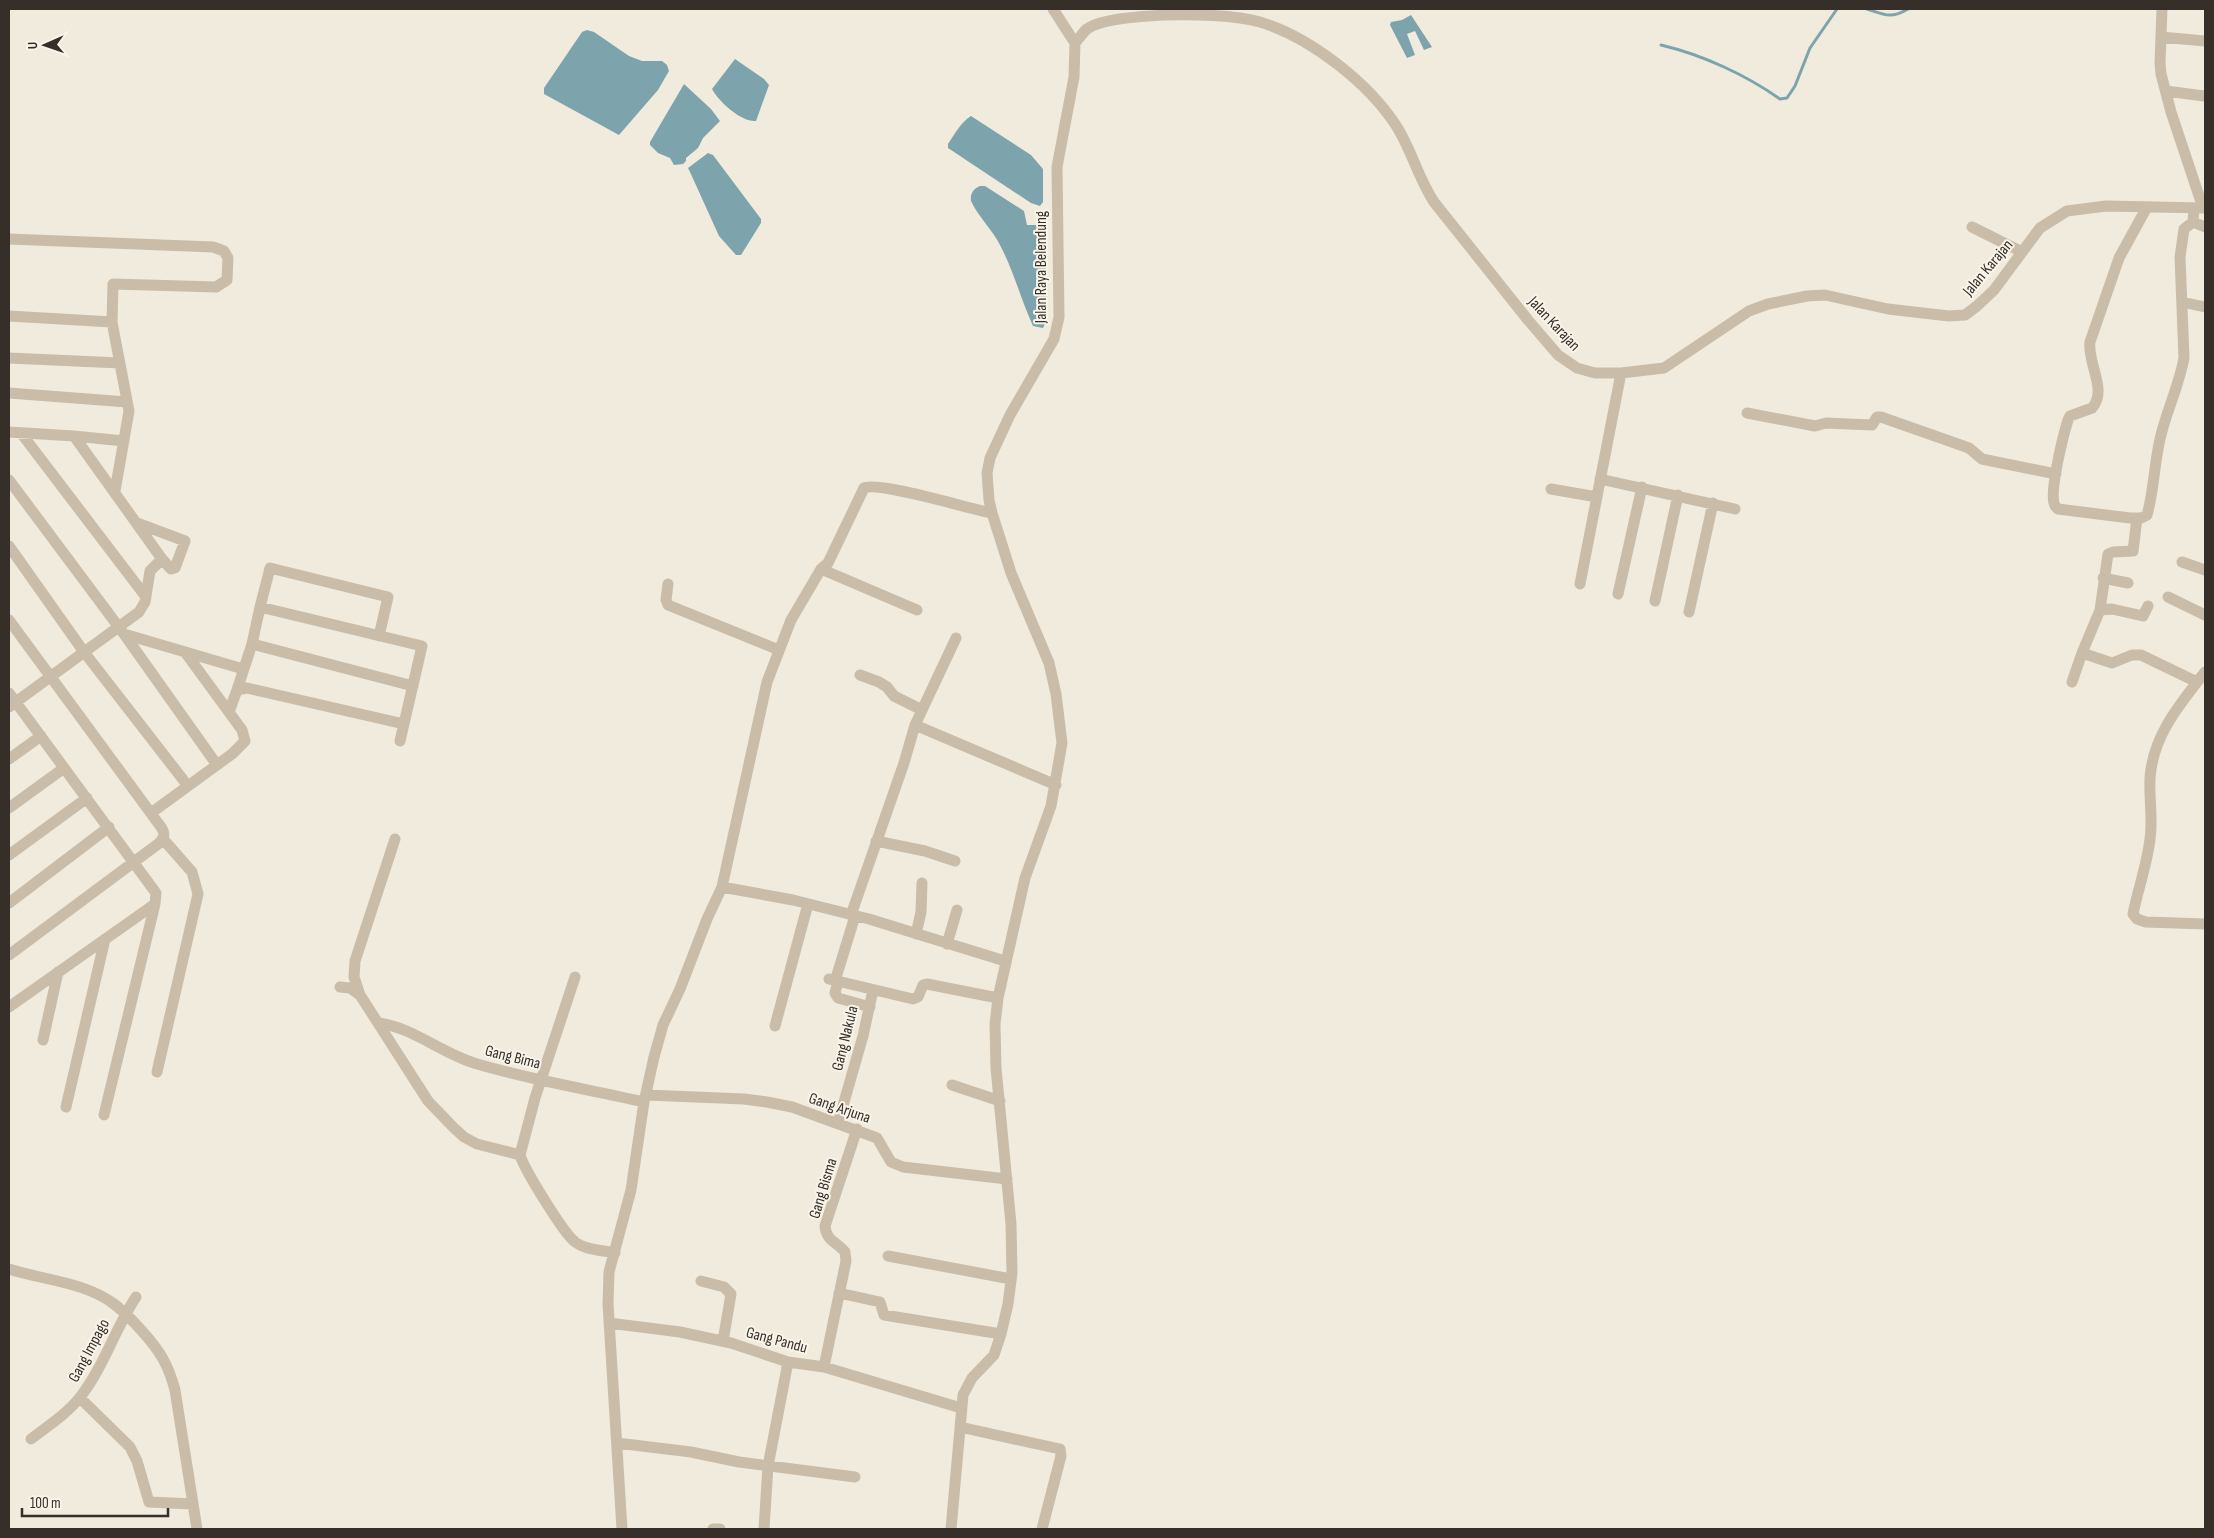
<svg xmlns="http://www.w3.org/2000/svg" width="2214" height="1538" viewBox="0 0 2214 1538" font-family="'Sofia Sans Condensed',sans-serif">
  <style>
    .water { fill: #7da4ad }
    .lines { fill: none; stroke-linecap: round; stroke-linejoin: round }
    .stream { stroke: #7da4ad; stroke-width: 3 }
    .street { stroke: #c9bda9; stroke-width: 11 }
    .labels { text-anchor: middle; stroke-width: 4; stroke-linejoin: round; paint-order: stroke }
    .street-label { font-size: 16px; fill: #362f29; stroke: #f9f4e9 }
  </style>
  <rect width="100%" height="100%" fill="#f1ebdd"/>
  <!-- water -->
  <path class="water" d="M1411,15L1432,47L1424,50L1415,31L1407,34L1415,55L1407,58L1390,25L1391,22L1402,20Z
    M587,30L594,32L629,56L642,61H662L667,65L669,71L658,90L619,135L544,94V88L582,32Z
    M735,59L764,79L769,85L756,121C741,122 719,102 712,89Z
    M684,84L711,109L720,121L703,138L698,148L686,158V161L683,164L674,165L670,158L658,153L650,145V142Z
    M971,116L1031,155L1043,169V202L1040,206L1031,203L948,148V144C954,135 961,122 971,116Z
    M708,153L713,155L761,219V223L741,255H736L719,236L690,172L688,168Z
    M980,186H985L1024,211L1027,225H1038L1045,238L1047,319L1043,328L1033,326C1021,300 1014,272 1001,247C993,230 979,218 971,201C970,194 973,189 980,186Z"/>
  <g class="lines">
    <!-- stream -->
    <path class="stream" d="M1867,9C1885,15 1891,19 1908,9
      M1661,45C1703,55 1746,75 1780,99L1787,98L1795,86L1810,48L1837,9"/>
    <!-- street -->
    <path class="street" d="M2162,9L2160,63L2161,74L2171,112L2203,208
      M2161,37L2205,41
      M1075,43C1079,39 1083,32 1087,29C1102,18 1147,16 1165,15C1191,14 1236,15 1260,22C1310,37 1369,83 1397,127C1412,151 1418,178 1434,202L1528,320L1558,355L1577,368L1595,373H1621L1664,368L1749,311L1768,304L1807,296L1825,295L1888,309L1949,316L1965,315L1977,306L1994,290L2040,228L2067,211L2106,206L2205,208
      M2166,91L2204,96
      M2147,207L2119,258L2090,342C2087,363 2108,390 2092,408L2070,416L2068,420C2063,436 2050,489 2054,503C2055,507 2056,507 2058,509L2130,518H2141L2147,515C2154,491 2154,465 2160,439C2166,412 2179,386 2184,358L2180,257L2184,229L2193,222L2194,208
      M2193,222L2205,227
      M1972,227L2022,252
      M9,239L213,247L224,251L228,258L227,280L216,287L113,284L112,322L129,411L115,491
      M2182,302L2205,307
      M9,316L112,322
      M9,358L120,363
      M9,393L127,402
      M1747,413L1815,426L1826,423L1872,425L1877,417H1881L1969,448L1982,459L2056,474
      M9,432L74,436L162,559L150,571L145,602L139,612L9,707
      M21,433L146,597
      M74,436L124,441
      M1600,479L1735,509
      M9,480L124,634L217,765
      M1551,489L1597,497
      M137,523L185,541L175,568L171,569L162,559
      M9,546L84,652L188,786
      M2182,562L2205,570
      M821,569L917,610
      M2103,578L2128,583
      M668,584L666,600L668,605L779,650
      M1580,584L1621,373
      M1618,594L1642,487
      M2168,597L2205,615
      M1655,601L1678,495
      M260,607L270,568L388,597L379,636
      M2100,610L2108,554L2113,552L2133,551L2137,518
      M1689,612L1713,503
      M9,620L161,827C166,835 164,838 158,844L9,955
      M124,634L243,669
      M252,644L413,686
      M2082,653L2112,663L2132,655H2141L2197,682
      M2205,672C2180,704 2153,735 2150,778C2149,799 2153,819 2150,839C2147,865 2138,889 2133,914L2137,919L2146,922L2205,924
      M860,675L879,682L887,687L894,696L922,710
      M2072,682L2082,653L2100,610L2112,609L2143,616L2148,606
      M237,690L252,644L260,607L422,646L400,741
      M9,693L156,893L155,904L104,1115
      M229,712L237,690L247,688L404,724
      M915,725L1056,785
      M9,759L41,736
      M9,808L64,768
      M151,813L232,754L245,741L242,730L185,652
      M876,841L925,851L955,861
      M9,855L87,798
      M722,887L793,900L869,919L1005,961
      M9,903L109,827
      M851,915L904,763L915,725L956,638
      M916,934L921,912L922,883
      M947,944L957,910
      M575,977L535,1098L520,1155C524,1169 563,1232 574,1241C584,1250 602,1250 615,1253
      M829,979L913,999L918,997L923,985L927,984L998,998
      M835,981L855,916
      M838,981L835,993L838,998L870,1007
      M340,987L350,988L360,995L428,1101L454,1128L464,1137L477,1144L520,1155
      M360,995L354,977L355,961L395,839
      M9,1007L155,904
      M379,1023C411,1027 442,1053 474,1063C530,1080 588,1089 644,1102
      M775,1026L808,904
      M43,1040L58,972
      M157,1072L198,894L192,872L163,839
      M952,1085L1000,1101
      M646,1095L744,1099L767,1102L792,1107L877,1138L891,1162L903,1167L1007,1179
      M66,1107L105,939
      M838,1123L863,1036L873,990
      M888,1256L1011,1279
      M9,1269C43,1280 85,1282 114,1304C125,1312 133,1321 142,1331C160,1351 168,1364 175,1390L197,1529
      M701,1281L724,1287L731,1294L723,1341
      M839,1293L880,1302L884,1315L1001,1334
      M609,1323L680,1332L731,1343L788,1362L824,1367L961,1408
      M824,1367L846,1261L845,1252C837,1242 826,1241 825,1226L857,1129
      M80,1398L130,1447L137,1461L149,1502L193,1504
      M960,1427L1060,1449L1061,1456L1042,1529
      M31,1439C48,1426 68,1413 81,1396C104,1366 115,1329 136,1297
      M617,1443L691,1452L739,1462L855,1477
      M622,1529L608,1304L609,1272L631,1190L644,1102L654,1057L663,1025L680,989L707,919L722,887L767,682L791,620L821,569L828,563L864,488C879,481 969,509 992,513
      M713,1529H720
      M764,1529L768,1466L788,1362
      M951,1529L963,1395L972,1378L994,1355L1001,1334L1008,1304L1012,1273L1011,1224L996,1068L995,1024L998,998L1025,878L1051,806L1062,743L1056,694L1049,663L1011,573L992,513L989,500L987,473L990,458L1010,415L1054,339L1059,317L1057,167L1074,77L1075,43L1053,9"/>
  </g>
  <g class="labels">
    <!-- street labels -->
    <g class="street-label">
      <text transform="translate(1040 267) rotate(-90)" y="6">Jalan Raya Belendung</text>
      <text transform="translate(1987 267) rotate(-50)" y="6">Jalan Karajan</text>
      <text transform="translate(1555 323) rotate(47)" y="6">Jalan Karajan</text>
      <text transform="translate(844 1038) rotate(-76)" y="6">Gang Nakula</text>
      <text transform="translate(513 1056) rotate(14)" y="6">Gang Bima</text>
      <text transform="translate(840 1107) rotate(19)" y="6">Gang Arjuna</text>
      <text transform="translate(822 1188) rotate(-73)" y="6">Gang Bisma</text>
      <text transform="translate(777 1339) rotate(15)" y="6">Gang Pandu</text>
      <text transform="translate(88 1350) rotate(-62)" y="6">Gang Impago</text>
    </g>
  </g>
  <!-- border -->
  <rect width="2214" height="1538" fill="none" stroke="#362f29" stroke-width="20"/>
  <!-- north arrow -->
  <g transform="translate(45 45) rotate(268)" stroke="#f9f4e9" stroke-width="4" paint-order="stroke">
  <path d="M0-4L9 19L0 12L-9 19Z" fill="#362f29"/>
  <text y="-8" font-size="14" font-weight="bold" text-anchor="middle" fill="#362f29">U</text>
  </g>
  <!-- scale -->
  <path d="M22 1508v8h146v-8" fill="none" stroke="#362f29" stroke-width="2.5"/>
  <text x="30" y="1508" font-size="15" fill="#362f29" stroke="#f9f4e9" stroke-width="4" paint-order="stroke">100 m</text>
</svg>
